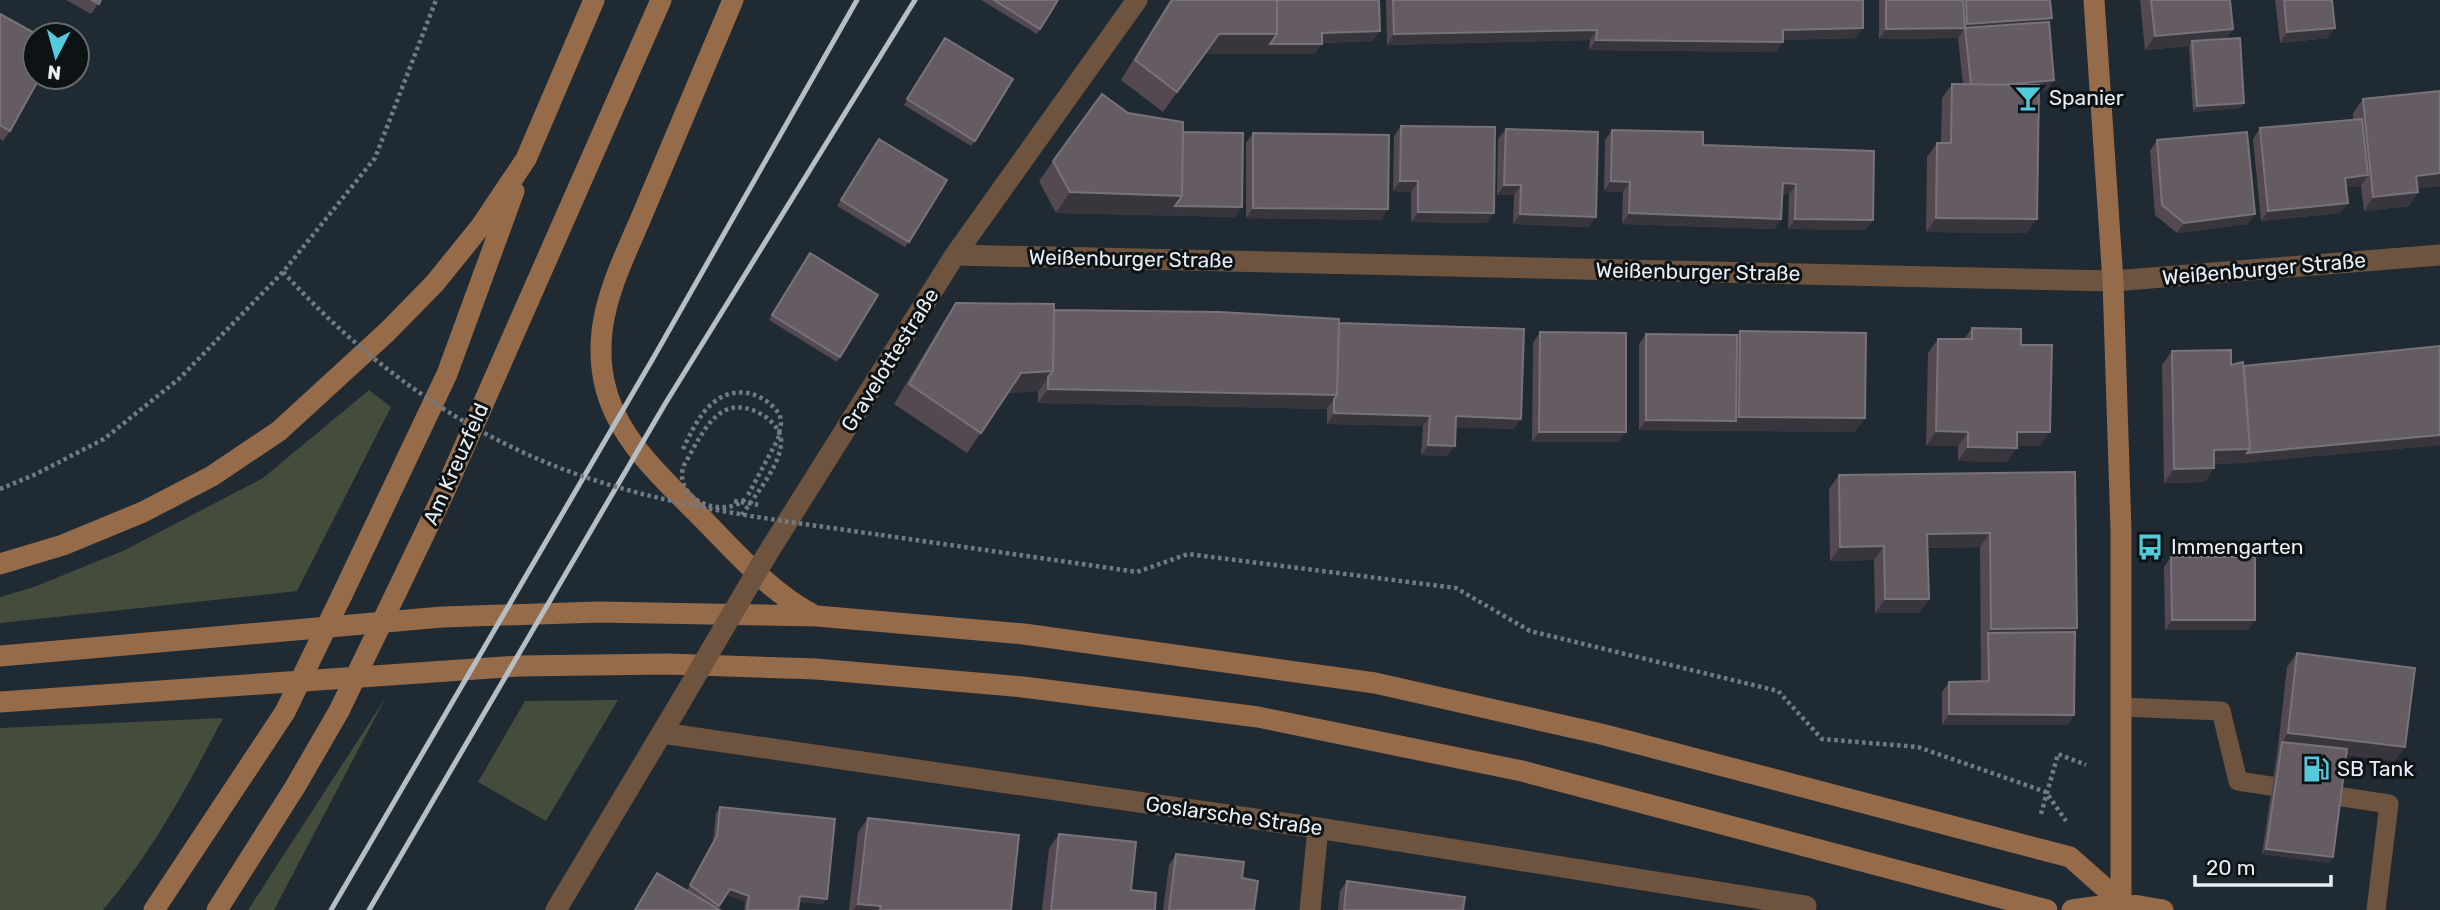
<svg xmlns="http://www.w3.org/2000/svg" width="2440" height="910" viewBox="0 0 2440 910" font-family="Rubik,sans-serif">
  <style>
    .green { fill: #444c3c }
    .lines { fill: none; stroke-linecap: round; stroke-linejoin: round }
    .path { stroke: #727b83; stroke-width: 4.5; stroke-dasharray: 3.5 3.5; stroke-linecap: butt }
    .lane { stroke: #6e543f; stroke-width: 19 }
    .street { stroke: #6e543f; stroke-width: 21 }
    .secondary { stroke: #956b4a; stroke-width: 21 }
    .rail { stroke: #b6bec5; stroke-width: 5 }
    .path-bridge { stroke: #727b83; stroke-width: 4.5; stroke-dasharray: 3.5 3.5; stroke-linecap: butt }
    .street-bridge { stroke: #6e543f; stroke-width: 21 }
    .secondary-bridge { stroke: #956b4a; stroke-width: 21 }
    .wall { fill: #544951 }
    .shaded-wall { fill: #38353d }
    .building { fill: #645b63; stroke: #78727a; stroke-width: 2 }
    .labels { text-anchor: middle; stroke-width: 6; stroke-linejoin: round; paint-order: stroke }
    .poi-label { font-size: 21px; fill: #e7eef4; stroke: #0d1215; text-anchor: start }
    .street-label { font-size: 21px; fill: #e7eef4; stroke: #0d1215 }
  </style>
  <rect width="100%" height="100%" fill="#1f2a32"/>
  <!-- green -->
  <path class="green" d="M369,390L391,407L297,591L0,623V597L34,587L125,550L263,478Z
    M386,697L274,910H248Z
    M618,700L546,821L478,782L525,701Z
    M223,718C187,787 154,850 103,910H0V728Z"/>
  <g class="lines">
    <!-- path -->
    <path class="path" d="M683,449C690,434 700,413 713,403C735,384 764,392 780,415L781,423L778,439L747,497
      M0,489L34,475L104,439L180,378L283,272L375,158L436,0
      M734,501L760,505
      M881,535L1137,572L1188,554L1456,588L1530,631L1778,691L1822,739L1918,747L2046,792L2066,821
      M2041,814L2058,754L2086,765"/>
    <!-- lane -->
    <path class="lane" d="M2121,707L2221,711L2238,781L2389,804L2376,910"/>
    <!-- street -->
    <path class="street" d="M955,255L2113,281L2440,255
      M766,556L955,255L1137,0
      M662,733L1318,828L1806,906
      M556,910L681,701
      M1310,910L1318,828"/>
    <!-- secondary -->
    <path class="secondary" d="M733,0C704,69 675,137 646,206C630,245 607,288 602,331C600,350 601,371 606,389C619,439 661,477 696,512C731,547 768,591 812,614
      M2094,0L2113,281L2121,530V910
      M0,564L63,545L143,512L212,476L279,431L387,332L435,283L481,226L526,159L594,0
      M396,593L443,495L661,0
      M342,595L447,374L514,191
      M0,656L442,617L599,612L817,616L1024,634L1375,683L1601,734L2070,857L2122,903
      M0,702L519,666L667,664L816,669L1023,687L1258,717L1522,771L2047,910
      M154,910L285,712
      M217,910L295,787L339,711
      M2072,910L2122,903L2163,910"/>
    <!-- rail -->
    <path class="rail" d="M331,910L655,355L857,0
      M369,910L665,404L915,0"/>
    <!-- path-bridge -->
    <path class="path-bridge" d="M283,272C369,366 472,441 594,480C687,510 785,521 881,535
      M742,515C755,495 783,463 781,439C779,428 770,419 761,414C718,391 703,433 684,465C671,500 726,521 747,497"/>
    <!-- street-bridge -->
    <path class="street-bridge" d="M681,701L766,556"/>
    <!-- secondary-bridge -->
    <path class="secondary-bridge" d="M339,711L396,593
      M285,712L342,595"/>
  </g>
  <!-- wall -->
  <path class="wall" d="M66,0H101L91,14Z
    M981,0H1058L1037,34Z
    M1170,0H1379L1373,41L1322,43L1315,54H1205L1163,112L1121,80Z
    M1386,0H1863L1856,38L1783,40L1776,52L1589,50L1590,40L1387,45Z
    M1879,0H2050L2052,18L2049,22L2054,80L2047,90L2039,91L2027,233L1926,232L1927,157L1937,143H1941L1942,98L1952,84H1963L1958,38L1879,39Z
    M2140,0H2230L2233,29L2226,39L2241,108L2193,112L2189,46L2145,50Z
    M2275,0H2332L2328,38L2280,43Z
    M0,14L10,131L3,141L0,139Z
    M941,43L975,141L971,146L904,105Z
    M2440,91V186L2418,188V192L2409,206L2364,211L2361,186L2346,187L2348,203L2340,213L2261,221L2253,139L2260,128L2353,119V113L2363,99Z
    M1128,113L1183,132L1242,207L1235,217L1056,213L1039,181L1053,161Z
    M1401,126L1494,213L1486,223L1411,222V192L1393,191L1394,136Z
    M1506,129L1589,227L1513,224L1514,195H1497L1498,139Z
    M1612,130L1703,145L1874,151L1866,230L1788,229L1789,194H1782L1781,219L1774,229L1622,224L1623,192L1604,191L1605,140Z
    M1253,133L1388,209L1381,220L1246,218V143Z
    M2157,140L2255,214L2248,224L2177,233L2155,215L2150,151Z
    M875,144L909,242L905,247L837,206Z
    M806,259L840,357L837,362L769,320Z
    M956,303L1054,310L1339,323L1514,429L1455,427L1447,456L1421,455L1423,426L1327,424V409L1038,403V391L1008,393L967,453L894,404L942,324Z
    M1972,328L2021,345L2040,446H2017L2007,462L1958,461V446H1926L1928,353L1938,339H1964Z
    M1740,331L1855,432L1639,430V344L1646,334L1737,335Z
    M1540,332L1619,442H1532L1533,343Z
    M2440,346V445L2240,463L2214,464L2205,482L2164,483L2162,365L2172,351L2231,365L2244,366Z
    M2075,472L2077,628L2075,632L2074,715L2067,725H1942V692L1949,682H1981L1980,547L1928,548L1929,599L1919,613H1875L1874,560L1830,561L1829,489L1839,475Z
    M2171,557L2255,620L2248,630H2165L2164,567Z
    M2297,653L2395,761L2346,755L2333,857L2329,863L2262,854L2278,747L2287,667Z
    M720,807L823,904L799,902L798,910H744L745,902L726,894L717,909L720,910H634L657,873L687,891L713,841L716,813Z
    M868,818L1011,910H849L858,832Z
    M1059,834L1131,890L1155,910H1042L1049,848Z
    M1176,854L1242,878L1254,910H1163L1169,865Z
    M1347,881L1463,910H1338L1340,891Z"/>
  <!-- shaded-wall -->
  <path class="shaded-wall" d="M2052,18L2042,32L1965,28L1967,24Z
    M1863,28L1856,38L1776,40L1783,30Z
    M1965,28L1958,38L1879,39L1886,29Z
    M2335,28L2328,38L2280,43L2287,32Z
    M2233,29L2223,43L2192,41L2189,46L2145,50L2155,36Z
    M1597,30L1590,40L1387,45L1394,34Z
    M1380,31L1373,41L1315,43L1322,33Z
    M1219,34H1277L1322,44L1315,54H1205L1163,112Z
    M1596,40L1783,42L1776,52L1589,50Z
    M2054,80L2047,90L1964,98L1972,87Z
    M2244,103L2241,108L2193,112L2197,106Z
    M2440,173V186L2406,190L2416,176Z
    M2368,175L2361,186L2338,188L2345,178Z
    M1400,181H1418L1411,192L1393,191Z
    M1611,181L1630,182L1623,192L1604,191Z
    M1783,183L1796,184L1789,194L1776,193Z
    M1504,185H1521L1514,195H1497Z
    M1070,192L1182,196L1242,207L1235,217L1056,213Z
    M2418,192L2409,206L2364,211L2373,197Z
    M2348,203L2340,213L2261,221L2268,211Z
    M1253,208L1388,209L1381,220L1246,218Z
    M1418,212L1494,213L1486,223L1411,222Z
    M1629,213L1781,219L1774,229L1622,224Z
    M1520,214L1596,217L1589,227L1513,224Z
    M2255,214L2248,224L2177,233L2184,223Z
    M1936,218L2037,219L2027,233L1926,232Z
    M1795,219L1873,220L1866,230L1788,229Z
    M1053,371L1039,391L1007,393L1021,373Z
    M1048,389L1337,395L1327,409L1038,403Z
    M1334,413L1430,416L1423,426L1327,424Z
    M1456,416L1521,419L1514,429L1449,427Z
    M1739,417L1865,418L1855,432L1639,430L1646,420L1736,421Z
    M1936,431L1968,432L1958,446H1926Z
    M1539,432H1626L1619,442H1532Z
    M2017,432H2050L2040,446H2007Z
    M2440,435V445L2240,463L2204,464L2214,450Z
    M1428,445L1455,446L1447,456L1421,455Z
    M1968,447L2017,448L2007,462L1958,461Z
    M2214,468L2205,482L2164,483L2174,469Z
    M1990,533L1980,547L1918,548L1927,534Z
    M1884,546L1874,560L1830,561L1840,547Z
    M1885,599H1929L1919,613H1875Z
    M2172,620H2255L2248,630H2165Z
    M2077,628L2068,642L1988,633L1991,629Z
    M1949,714L2074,715L2067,725H1942Z
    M2288,733L2405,747L2395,761L2281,747L2282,742Z
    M2266,849L2333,857L2329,863L2262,854Z
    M730,889L749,896L745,902L726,894Z
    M800,896L827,899L823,904L796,902Z
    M858,904L881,906L878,910H853Z"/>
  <!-- building -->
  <path class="building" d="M92,0H101L99,4Z
    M994,0H1058L1040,29Z
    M1172,0H1277V34H1219L1177,92L1135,60Z
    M1277,0H1379L1380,31L1322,33V44H1270L1277,34Z
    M1393,0H1863V28L1783,30V42L1596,40L1597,30L1394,34Z
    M1886,0H1963L1965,28L2049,22L2054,80L2003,85L1971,84L1965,28L1886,29Z
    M1966,0H2050L2052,18L1967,24Z
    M2151,0H2230L2233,29L2155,36Z
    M2284,0H2332L2335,28L2287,32Z
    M0,14L38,35H35V77H40L10,131L0,125Z
    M945,38L1013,79L975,141L907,99Z
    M2240,38L2244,103L2197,106L2192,41Z
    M1952,84L2039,85L2037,219L1936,218L1937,143H1951Z
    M2440,91V173L2416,176L2418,192L2373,197L2363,99Z
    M1102,94L1128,113L1183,122L1182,196L1070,192L1053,161Z
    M2362,119L2368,175L2345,178L2348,203L2268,211L2260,128Z
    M1401,126L1495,127L1494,213L1418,212V181H1400Z
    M1506,129L1598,132L1596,217L1520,214L1521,185H1504Z
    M1612,130L1703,132V145L1874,151L1873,220L1795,219L1796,184L1783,183L1781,219L1629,213L1630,182L1611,181Z
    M1183,132L1243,133L1242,207L1175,206L1182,196Z
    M2247,132L2255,214L2184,223L2162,205L2157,140Z
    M1253,133L1389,135L1388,209L1253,208Z
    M879,139L947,180L909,242L841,200Z
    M810,253L878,295L840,357L772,315Z
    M956,303L1054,304L1053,371L1021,373L981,433L909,384Z
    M1054,310L1219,312L1339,319L1337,395L1048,389V377L1053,371Z
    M1339,323L1524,329L1521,419L1456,416L1455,446L1428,445L1430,416L1334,413V399L1337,395Z
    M1972,328L2021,329V345H2052L2050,432H2017V448L1968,447V432L1936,431L1938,339H1972Z
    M1740,331L1866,333L1865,418L1739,417Z
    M1540,332L1626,333V432H1539Z
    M1646,334L1737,335L1736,421L1646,420Z
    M2440,346V435L2247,453L2250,449L2244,366Z
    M2231,350V365L2243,362L2250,449L2214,450V468L2174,469L2172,351Z
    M2075,472L2077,628L1991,629L1990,533L1927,534L1929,599H1885L1884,546L1840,547L1839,475Z
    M2171,557H2255V620H2172Z
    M2075,632L2074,715L1949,714V682L1989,681L1988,633Z
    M2297,653L2415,668L2405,747L2288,733Z
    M2282,742L2347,749L2333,857L2266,849Z
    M720,807L835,819L827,899L800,896L798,910H747L749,896L730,889L719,906L690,885L717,836Z
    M868,818L1019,835L1011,910H880L881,906L858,904Z
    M1059,834L1136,842L1131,890L1156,893L1155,910H1051Z
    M1176,854L1244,862L1242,878L1258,881L1254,910H1169Z
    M657,873L720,910H635Z
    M1347,881L1465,897L1463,910H1344Z"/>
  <!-- icons -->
  <defs>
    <g id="bar-bare" transform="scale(2.1)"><path d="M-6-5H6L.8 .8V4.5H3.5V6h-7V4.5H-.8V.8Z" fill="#54cadd" stroke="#0d1215" stroke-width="2.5" paint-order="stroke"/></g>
    <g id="bus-bare" transform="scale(2.1)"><path d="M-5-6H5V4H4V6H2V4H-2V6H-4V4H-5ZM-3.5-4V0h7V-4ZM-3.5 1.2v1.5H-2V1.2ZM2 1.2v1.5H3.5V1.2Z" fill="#54cadd" stroke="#0d1215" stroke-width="2.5" paint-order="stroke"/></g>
    <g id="fuel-bare" transform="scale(2.1)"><path d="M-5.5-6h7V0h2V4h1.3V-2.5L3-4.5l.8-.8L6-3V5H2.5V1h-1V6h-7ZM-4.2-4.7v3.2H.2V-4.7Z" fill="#54cadd" stroke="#0d1215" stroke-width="2.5" paint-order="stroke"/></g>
  </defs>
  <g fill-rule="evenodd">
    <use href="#bar-bare" x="2028" y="98"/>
    <use href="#bus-bare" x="2150" y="547"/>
    <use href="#fuel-bare" x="2316" y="769"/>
  </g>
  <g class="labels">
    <!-- poi labels -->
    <g class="poi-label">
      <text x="2049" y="105">Spanier</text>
      <text x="2171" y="554">Immengarten</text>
      <text x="2337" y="776">SB Tank</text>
    </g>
    <!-- street labels -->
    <g class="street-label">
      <text transform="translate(1131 259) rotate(1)" y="7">Weißenburger Straße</text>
      <text transform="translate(2264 269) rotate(-5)" y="7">Weißenburger Straße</text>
      <text transform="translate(1698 272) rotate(1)" y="7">Weißenburger Straße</text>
      <text transform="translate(890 360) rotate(-58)" y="7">Gravelottestraße</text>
      <text transform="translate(456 464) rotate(-66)" y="7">Am Kreuzfeld</text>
      <text transform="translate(1234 816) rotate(8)" y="7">Goslarsche Straße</text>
    </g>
  </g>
  <!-- north arrow -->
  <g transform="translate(56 56) rotate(186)"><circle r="33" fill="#0d1215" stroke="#646a6e" stroke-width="2"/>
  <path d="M0-5L12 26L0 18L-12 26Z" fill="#54cadd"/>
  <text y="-10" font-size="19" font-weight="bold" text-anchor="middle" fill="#e7eef4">N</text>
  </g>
  <!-- scale -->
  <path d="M2195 875v10h136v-10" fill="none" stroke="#e7eef4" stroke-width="3.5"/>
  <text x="2206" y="875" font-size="21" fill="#e7eef4" stroke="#0d1215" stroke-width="5" paint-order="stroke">20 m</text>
</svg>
